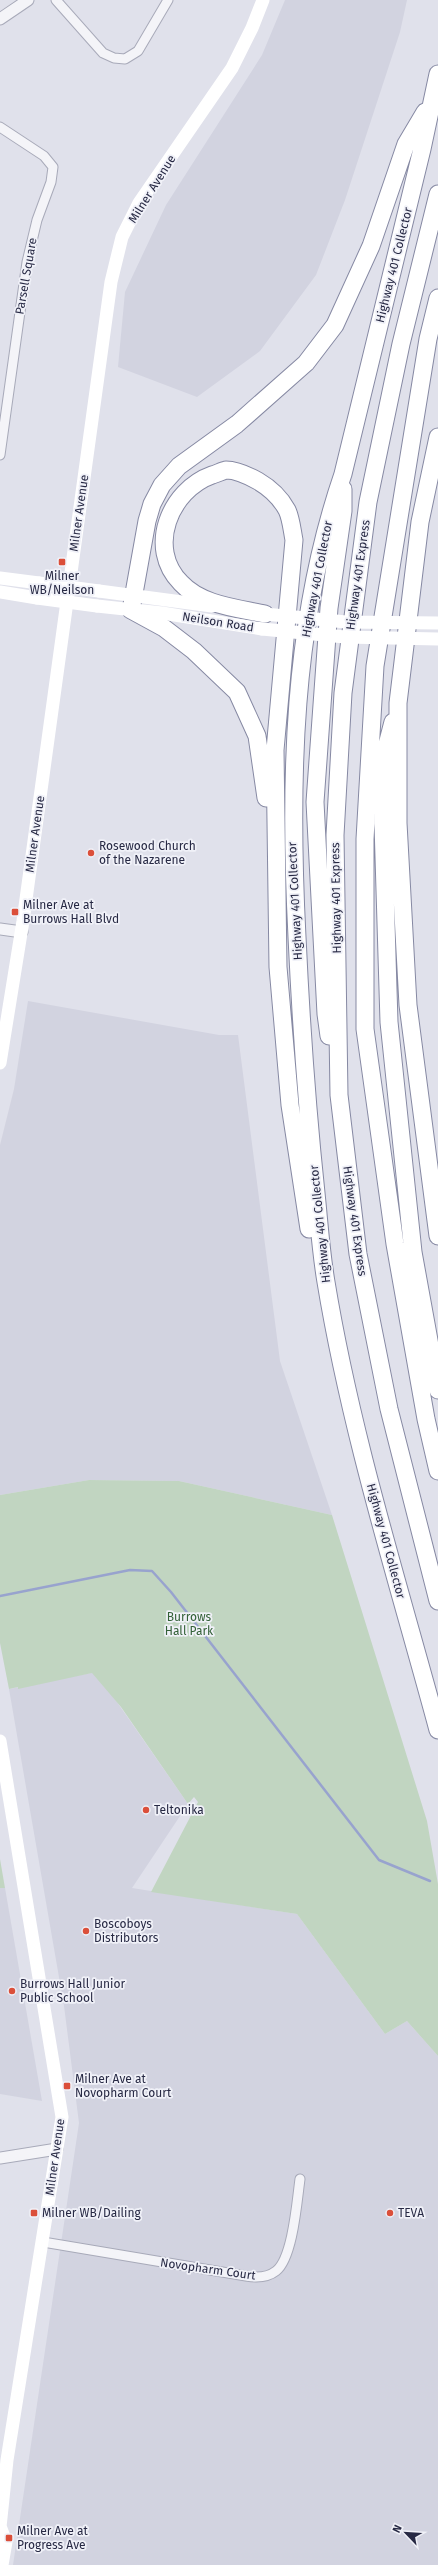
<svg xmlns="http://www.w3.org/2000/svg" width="438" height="2565" viewBox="0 0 438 2565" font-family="'Fira Sans',sans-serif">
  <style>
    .built { fill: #d2d3e0 }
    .green { fill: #c1d5c1 }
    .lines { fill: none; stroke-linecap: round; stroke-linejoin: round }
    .stream { stroke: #98a3ce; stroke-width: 2.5 }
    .minor-casing { stroke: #a8aab9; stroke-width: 11 }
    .tertiary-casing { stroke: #a8aab9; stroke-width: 13 }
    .motorway-casing { stroke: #8689a3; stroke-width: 19 }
    .minor { stroke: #f4f4f8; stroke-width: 9 }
    .tertiary { stroke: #f4f4f8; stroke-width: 11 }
    .secondary { stroke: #fff; stroke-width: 13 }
    .motorway { stroke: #fff; stroke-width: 17 }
    .secondary-bridge { stroke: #fff; stroke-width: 13 }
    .poi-dot { fill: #db4f3a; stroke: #f0f1f8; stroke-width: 1.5 }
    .labels { text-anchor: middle; stroke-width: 3.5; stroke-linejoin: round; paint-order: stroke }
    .street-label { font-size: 12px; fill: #272944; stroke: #f0f1f8 }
    .poi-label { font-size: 12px; fill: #272944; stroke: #f0f1f8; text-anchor: start }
    .park-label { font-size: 12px; fill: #336137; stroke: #f0f1f8 }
  </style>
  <rect width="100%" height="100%" fill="#e0e1eb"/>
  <!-- built -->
  <path class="built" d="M285,0H407L400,32L345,200L316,275L260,351L197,397L118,367L125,292L166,205L262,55Z
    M28,1001L219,1035H238L280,1361L332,1515L179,1481L89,1480L0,1495V1145L14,1089Z
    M96,1672L188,1804L132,1888L297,1914L385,2034L407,2021L438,2056V2565H13L79,2123L64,2006L9,1689Z
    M0,1888H5L42,2101L0,2094Z"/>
  <!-- green -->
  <path class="green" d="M89,1480L179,1481L332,1515L427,1821L438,1884V2056L407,2021L385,2034L297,1914L151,1892L198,1802L194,1797L188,1804L121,1707L92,1673L18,1689V1687L9,1689L0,1643V1495Z
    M0,1859L5,1888H0Z"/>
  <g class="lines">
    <!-- stream -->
    <path class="stream" d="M0,1596L130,1570L152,1571L171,1592L379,1860L430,1881"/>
    <!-- minor casing -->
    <g class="minor-casing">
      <path id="minor" d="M56,0L103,53L114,58L125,59L138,51L168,0
        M0,127L44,156L53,167L51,182L37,220L27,262L0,455
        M43,2242L246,2276C257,2278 267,2278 276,2271C293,2258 297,2200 300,2179"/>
    </g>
    <!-- tertiary casing -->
    <g class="tertiary-casing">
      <path id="tertiary" d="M0,19L28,0
        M0,929L22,932
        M0,2158L57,2149"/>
    </g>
    <!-- motorway casing -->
    <g class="motorway-casing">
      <path id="motorway" d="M438,74L422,149L343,474C292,623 289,782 297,937C301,1023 307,1108 316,1193C319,1222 321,1253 326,1282C351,1434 398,1582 438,1730
        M438,194L401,344L368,502L343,693L335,835L339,1095L358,1254L389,1409L438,1601
        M438,298L428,339L375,666L365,839V1029L395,1244L426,1419L438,1471
        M438,437L420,522L398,703V823L408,1005L438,1236
        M265,614C237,608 201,605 181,583C146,548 170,490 212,475C216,474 222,471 226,470C236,470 249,476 258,481C270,488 280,497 287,510C291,518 292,530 294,540L275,750L278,967L290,1105L309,1229
        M393,722L387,745L383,824L389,1022L413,1252L438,1390
        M266,798L257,736L237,692L194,651L164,628L131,610L147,521L152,504L162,485L179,466L237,424L306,363L335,325L371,246L406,144L425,112
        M329,1036L326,1014L315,802L329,608L343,511V489"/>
    </g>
    <!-- minor -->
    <use href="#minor" class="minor"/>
    <!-- tertiary -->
    <use href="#tertiary" class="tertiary"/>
    <!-- secondary -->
    <path class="secondary" d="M0,578L39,583
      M99,591L212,606
      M0,592L37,598
      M97,606L162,613L262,629
      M0,1063L23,921L111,282L122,237L139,203L232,68L252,28L263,0
      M0,1741L62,2117L7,2460L0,2527
      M0,2526L6,2542L2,2565"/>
    <!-- motorway -->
    <use href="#motorway" class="motorway"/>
    <!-- secondary-bridge -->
    <path class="secondary-bridge" d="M39,583L99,591
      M37,598L97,606
      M265,614L346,622L438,623
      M262,629L345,637L438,639"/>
  </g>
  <!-- markers -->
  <g class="poi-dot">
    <rect x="58" y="558" width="8" height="8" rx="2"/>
    <circle cx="91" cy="853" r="4"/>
    <rect x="11" y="908" width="8" height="8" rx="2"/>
    <circle cx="146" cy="1810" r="4"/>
    <circle cx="86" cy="1931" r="4"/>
    <circle cx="12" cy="1991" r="4"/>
    <rect x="63" y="2082" width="8" height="8" rx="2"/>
    <rect x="30" y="2209" width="8" height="8" rx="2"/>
    <circle cx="390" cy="2213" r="4"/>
    <rect x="5" y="2534" width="8" height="8" rx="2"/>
  </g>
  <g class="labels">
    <!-- street labels -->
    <g class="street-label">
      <text transform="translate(152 189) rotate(-58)" y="4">Milner Avenue</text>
      <text transform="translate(394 265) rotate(-76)" y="4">Highway 401 Collector</text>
      <text transform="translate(26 276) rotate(-80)" y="4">Parsell Square</text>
      <text transform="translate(79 513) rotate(-82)" y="4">Milner Avenue</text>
      <text transform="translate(358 575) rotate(-82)" y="4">Highway 401 Express</text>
      <text transform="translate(317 579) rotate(-79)" y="4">Highway 401 Collector</text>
      <text transform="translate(218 622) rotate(9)" y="4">Neilson Road</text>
      <text transform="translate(35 834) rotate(-82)" y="4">Milner Avenue</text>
      <text transform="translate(336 898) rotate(-91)" y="4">Highway 401 Express</text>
      <text transform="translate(295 901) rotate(-93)" y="4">Highway 401 Collector</text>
      <text transform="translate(355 1221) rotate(82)" y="4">Highway 401 Express</text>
      <text transform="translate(320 1224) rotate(-96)" y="4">Highway 401 Collector</text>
      <text transform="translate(386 1541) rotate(75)" y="4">Highway 401 Collector</text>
      <text transform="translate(55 2157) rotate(-82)" y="4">Milner Avenue</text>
      <text transform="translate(208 2269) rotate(8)" y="4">Novopharm Court</text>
    </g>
    <!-- poi labels -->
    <g class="poi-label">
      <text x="62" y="580" text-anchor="middle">Milner<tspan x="62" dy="14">WB/Neilson</tspan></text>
      <text x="99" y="850">Rosewood Church<tspan x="99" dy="14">of the Nazarene</tspan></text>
      <text x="23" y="909">Milner Ave at<tspan x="23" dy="14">Burrows Hall Blvd</tspan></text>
      <text x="154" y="1814">Teltonika</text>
      <text x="94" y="1928">Boscoboys<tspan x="94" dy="14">Distributors</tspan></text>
      <text x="20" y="1988">Burrows Hall Junior<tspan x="20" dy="14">Public School</tspan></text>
      <text x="75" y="2083">Milner Ave at<tspan x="75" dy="14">Novopharm Court</tspan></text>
      <text x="42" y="2217">Milner WB/Dailing</text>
      <text x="398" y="2217">TEVA</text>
      <text x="17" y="2535">Milner Ave at<tspan x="17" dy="14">Progress Ave</tspan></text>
    </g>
    <!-- park labels -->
    <g class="park-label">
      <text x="189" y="1621">Burrows<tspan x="189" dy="14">Hall Park</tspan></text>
    </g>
  </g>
  <!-- north arrow -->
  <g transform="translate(406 2533) rotate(295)" stroke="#f0f1f8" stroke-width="3" paint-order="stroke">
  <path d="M0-3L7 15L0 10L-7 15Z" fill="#272944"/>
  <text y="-6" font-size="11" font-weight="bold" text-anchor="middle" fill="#272944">N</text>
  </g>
</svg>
